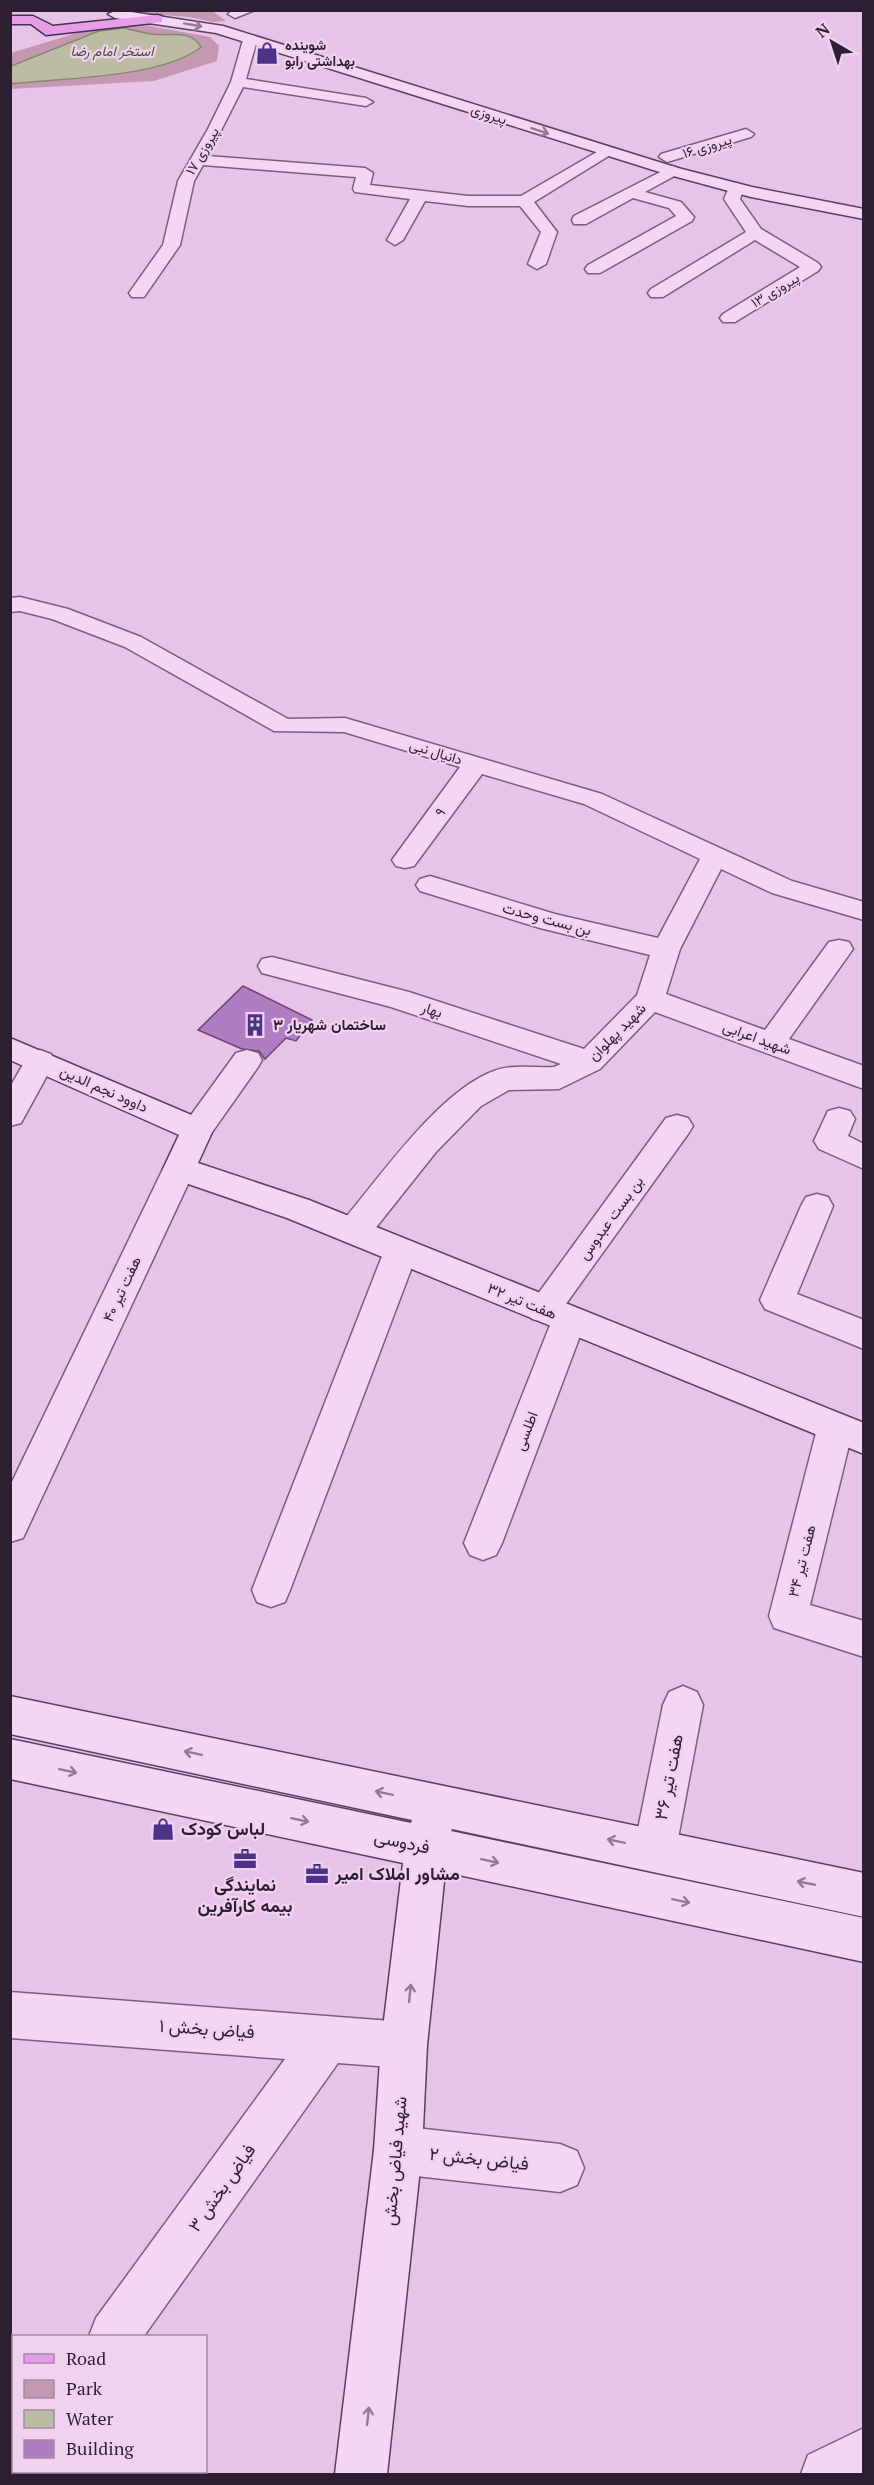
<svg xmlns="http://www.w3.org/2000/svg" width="874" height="2485" viewBox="0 0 874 2485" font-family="'PT Serif',Vazirmatn,serif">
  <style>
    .green { fill: #c598b2 }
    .water { fill: #bcbca4; stroke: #87886d; stroke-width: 1.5 }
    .building { fill: #af7dc2; stroke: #6c447d; stroke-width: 1.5 }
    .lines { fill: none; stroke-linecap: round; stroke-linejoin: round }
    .street-casing { stroke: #7a5c80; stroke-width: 3 }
    .secondary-casing { stroke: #5b3f62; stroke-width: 3 }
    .primary-casing { stroke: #47304f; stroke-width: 3 }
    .street { fill: #f4d5f4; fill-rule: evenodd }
    .secondary { fill: #f4d5f4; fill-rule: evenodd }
    .primary { fill: #e79ee8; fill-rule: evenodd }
    .oneway { stroke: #917a93 }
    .labels { text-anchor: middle; stroke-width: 4.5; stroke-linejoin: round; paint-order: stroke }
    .far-poi-label { font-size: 14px; font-weight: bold; fill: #2e1e32; stroke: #f1d1f0; text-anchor: start }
    .far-water-label { font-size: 14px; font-style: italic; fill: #48502f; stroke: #f1d1f0 }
    .far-street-label { font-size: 14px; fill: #2e1e32; stroke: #f1d1f0 }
    .street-label { font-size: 15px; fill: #2e1e32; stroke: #f1d1f0 }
    .poi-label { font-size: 15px; font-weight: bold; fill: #2e1e32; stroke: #f1d1f0; text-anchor: start }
    .near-street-label { font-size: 18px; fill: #2e1e32; stroke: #f1d1f0 }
    .near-poi-label { font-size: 18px; font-weight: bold; fill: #2e1e32; stroke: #f1d1f0; text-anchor: start }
  </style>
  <rect width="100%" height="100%" fill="#e8c3e8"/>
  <!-- green -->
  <path class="green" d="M145,11H212L226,21L213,22L189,17L139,13Z
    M150,26L210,37L219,46L217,61L154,81L11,89V53L93,28Z"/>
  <!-- water -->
  <path class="water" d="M124,28C133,30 143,33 152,34C169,37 190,28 201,47C163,78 61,78 11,84V66L99,31Z"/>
  <!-- building -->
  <path class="building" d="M243,986L312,1020L296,1041L286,1038L265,1059L259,1051L242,1049L198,1030Z"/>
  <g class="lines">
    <!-- street casing -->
    <g class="street-casing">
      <path id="street" d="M233,10H255L235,18L228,14Z
        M250,36L257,40L246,79L366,98L373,102L366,106L243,87L208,156L365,168L373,173L370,185L468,196H521L602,149L607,147L615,152L534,202L557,232L546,264L537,269L528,264L541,232L520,206H468L425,201L403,240L395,245L387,240L410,199L355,192L353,189L356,177L203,165L194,181L180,245L144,297H132L129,293L163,245L178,181L208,129L231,82L243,40Z
        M746,129L754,134L751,137L667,162L659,157L661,154Z
        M672,166L678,168L680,171L678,174L645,192L681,202L694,217L692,221L600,273H588L585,269L588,265L676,216L669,208L633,198L586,224H574L572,220L574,216Z
        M736,183L744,188L740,199L761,229L818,263L821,267L818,271L735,322H723L720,318L723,314L800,267L755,240L663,297H651L648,293L651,289L746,232L724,199L730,185Z
        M20,597L68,609L141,637L288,719L345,718L602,794L792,881L864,902V920L772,893L721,869L680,949L666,994L765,1030L829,942L839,940L849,942L853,949L789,1039L864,1066V1089L655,1012L600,1069L559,1089L509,1090L481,1106L436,1152L366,1240L354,1243L342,1240L338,1231L342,1222C380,1177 439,1091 494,1071C512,1064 535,1068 554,1067L561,1064L391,1007L262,973L258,966L262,959L272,957L409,992L584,1049L637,995L650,955L540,928L420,891L416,885L420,879L430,876L555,914L658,938L700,859L584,804L482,774L414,866L405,868L396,866L392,860L460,767L344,732L274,731L125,647L52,619L20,611L10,612V598Z
        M40,1050L51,1054L55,1061L21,1123L10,1126V1087L29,1054Z
        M247,1050L258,1053L262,1060L258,1067L208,1138L197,1141L186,1138L181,1130L186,1122L236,1053Z
        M839,1108L850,1111L855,1119L848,1136L864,1144V1169L819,1149L814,1141L828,1111Z
        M677,1115L688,1118L693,1126L688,1134L563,1308L569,1306L581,1310L586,1320L502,1543L496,1555L483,1560L470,1555L464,1543L552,1320L544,1322L532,1319L527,1309L666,1118Z
        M179,1157L190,1161L195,1169L23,1538L10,1542V1486L163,1169L168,1161Z
        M817,1194L828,1197L833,1206L797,1294L864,1320V1349L765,1309L760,1300L801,1206L806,1197Z
        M401,1238L413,1242L418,1251L290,1590L285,1602L271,1607L257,1602L252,1590L384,1251L389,1242Z
        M835,1414L848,1418L853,1429L810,1605L864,1621V1657L774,1628L769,1616L817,1429L822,1418Z
        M683,1686L697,1692L703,1705L676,1849L670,1864L655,1870L640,1864L634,1849L663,1705L669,1692Z
        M10,1992L404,2022L420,2029L427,2045L420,2061L404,2068L338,2063L144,2336H89L96,2318L285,2059L10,2038Z
        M398,2126L560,2144L577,2151L584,2168L577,2185L560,2192L398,2174L381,2167L374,2150L381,2133Z
        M14,2399V2452L10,2453V2400Z
        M864,2428V2474H801L808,2455Z"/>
    </g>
    <!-- secondary casing -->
    <g class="secondary-casing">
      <path id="secondary" d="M118,10L223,26L678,168L752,187L864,209V219L751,197L666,174L216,33L115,18L108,14Z
        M10,1038L208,1122L213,1130L198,1163L309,1200L864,1423V1454L287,1218L168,1177L163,1169L179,1135L10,1060Z
        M10,1696L864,1873V1917L452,1829L451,1831L864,1918V1962L445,1872L427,2045L422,2150L387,2474H335L374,2150L381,2045L403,1863L10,1779V1739L411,1823L412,1820L10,1734Z"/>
    </g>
    <!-- primary casing -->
    <g class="primary-casing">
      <path id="primary" d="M157,15L162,16V22L46,35L31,24H10V16H33L53,26Z"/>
    </g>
    <!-- street -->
    <use href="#street" class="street"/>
    <!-- secondary -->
    <use href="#secondary" class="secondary"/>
    <!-- primary -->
    <use href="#primary" class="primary"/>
  </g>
  <!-- one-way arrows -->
  <defs><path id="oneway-shaft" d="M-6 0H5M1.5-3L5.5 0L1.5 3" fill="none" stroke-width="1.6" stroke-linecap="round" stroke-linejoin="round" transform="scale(1.5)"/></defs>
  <g class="oneway">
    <use href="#oneway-shaft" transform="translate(193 25) rotate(10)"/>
    <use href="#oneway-shaft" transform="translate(540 131) rotate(18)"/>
    <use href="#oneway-shaft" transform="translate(193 1753) rotate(-168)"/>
    <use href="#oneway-shaft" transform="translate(68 1771) rotate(12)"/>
    <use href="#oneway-shaft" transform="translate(384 1793) rotate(-168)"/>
    <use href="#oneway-shaft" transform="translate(300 1820) rotate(12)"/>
    <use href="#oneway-shaft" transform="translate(616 1841) rotate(-168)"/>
    <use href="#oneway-shaft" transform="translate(490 1861) rotate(12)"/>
    <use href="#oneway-shaft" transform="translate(806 1883) rotate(-169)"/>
    <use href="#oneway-shaft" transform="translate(681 1901) rotate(12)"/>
    <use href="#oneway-shaft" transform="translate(410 1993) rotate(-84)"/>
    <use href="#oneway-shaft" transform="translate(368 2416) rotate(-84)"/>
  </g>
  <!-- icons -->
  <defs>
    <g id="shop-bare" transform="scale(1.8)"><path d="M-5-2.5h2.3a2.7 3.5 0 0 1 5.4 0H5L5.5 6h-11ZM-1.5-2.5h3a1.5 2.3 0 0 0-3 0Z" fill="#4c3389" stroke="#f1d1f0" stroke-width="2.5" paint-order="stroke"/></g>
    <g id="building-bare" transform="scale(1.8)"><path d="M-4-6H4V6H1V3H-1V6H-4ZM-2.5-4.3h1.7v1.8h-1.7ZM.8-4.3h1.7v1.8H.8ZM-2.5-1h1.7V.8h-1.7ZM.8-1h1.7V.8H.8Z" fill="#4c3389" stroke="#f1d1f0" stroke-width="2.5" paint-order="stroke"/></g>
    <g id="office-bare" transform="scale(1.8)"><path d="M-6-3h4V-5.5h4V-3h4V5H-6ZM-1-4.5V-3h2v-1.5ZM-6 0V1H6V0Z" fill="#4c3389" stroke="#f1d1f0" stroke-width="2.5" paint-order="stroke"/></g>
  </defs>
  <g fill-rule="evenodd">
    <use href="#shop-bare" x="267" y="53"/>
    <use href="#building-bare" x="255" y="1025"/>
    <use href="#shop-bare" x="163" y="1829"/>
    <use href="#office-bare" x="245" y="1859"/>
    <use href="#office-bare" x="317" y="1874"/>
  </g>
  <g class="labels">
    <!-- far-poi labels -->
    <g class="far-poi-label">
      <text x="285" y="50">شوینده<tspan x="285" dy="16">بهداشتی رابو</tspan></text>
    </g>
    <!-- far-water labels -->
    <g class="far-water-label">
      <text x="112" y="56">استخر امام رضا</text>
    </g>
    <!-- far-street labels -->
    <g class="far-street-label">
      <text transform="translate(489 114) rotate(18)" y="5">پیروزی</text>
      <text transform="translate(707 146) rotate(-17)" y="5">پیروزی ۱۶</text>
      <text transform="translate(202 151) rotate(-60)" y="5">پیروزی ۱۷</text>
      <text transform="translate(775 290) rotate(-31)" y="5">پیروزی ۱۳</text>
      <text transform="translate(436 752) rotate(17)" y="5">دانیال نبی</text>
      <text transform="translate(440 812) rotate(-54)" y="5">۹</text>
    </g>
    <!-- street labels -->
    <g class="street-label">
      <text transform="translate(547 919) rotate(15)" y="5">بن بست وحدت</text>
      <text transform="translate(432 1010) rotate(18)" y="5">بهار</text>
      <text transform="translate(617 1032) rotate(-45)" y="5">شهید پهلوان</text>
      <text transform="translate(757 1038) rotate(20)" y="5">شهید اعرابی</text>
      <text transform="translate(104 1089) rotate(24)" y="5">داوود نجم الدین</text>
      <text transform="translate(611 1218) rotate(-54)" y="5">بن بست عبدوس</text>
      <text transform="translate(122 1289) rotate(-65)" y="5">هفت تیر ۴۰</text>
      <text transform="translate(522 1301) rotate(22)" y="5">هفت تیر ۳۲</text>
      <text transform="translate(526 1431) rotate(-69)" y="5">اطلسی</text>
      <text transform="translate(802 1561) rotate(-76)" y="5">هفت تیر ۳۴</text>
    </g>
    <!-- poi labels -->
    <g class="poi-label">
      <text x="273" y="1030">ساختمان شهریار ۳</text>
    </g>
    <!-- near-street labels -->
    <g class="near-street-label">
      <text transform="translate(669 1777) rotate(-79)" y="6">هفت تیر ۳۶</text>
      <text transform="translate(402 1842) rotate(12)" y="6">فردوسی</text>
      <text transform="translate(207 2029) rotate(4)" y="6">فیاض بخش ۱</text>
      <text transform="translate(479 2159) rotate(6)" y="6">فیاض بخش ۲</text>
      <text transform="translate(395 2161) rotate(-85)" y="6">شهید فیاض بخش</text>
      <text transform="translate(222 2188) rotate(-55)" y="6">فیاض بخش ۳</text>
    </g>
    <!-- near-poi labels -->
    <g class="near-poi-label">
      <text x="181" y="1835">لباس کودک</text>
      <text x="335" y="1880">مشاور املاک امیر</text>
      <text x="245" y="1891" text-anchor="middle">نمایندگی<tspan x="245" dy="21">بیمه کارآفرین</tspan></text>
    </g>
  </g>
  <!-- border -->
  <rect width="874" height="2485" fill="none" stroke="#2e1e32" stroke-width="24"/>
  <!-- legend -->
  <rect x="12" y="2335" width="195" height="138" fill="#f1d1f0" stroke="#a389a4" stroke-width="1.5"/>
  <rect x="24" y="2354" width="30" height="9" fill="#e79ee8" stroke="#a389a4" stroke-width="1.5"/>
  <text x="66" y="2365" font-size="18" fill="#2e1e32">Road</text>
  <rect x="24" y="2380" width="30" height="18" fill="#c598b2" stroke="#a389a4" stroke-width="1.5"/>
  <text x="66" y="2395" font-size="18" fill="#2e1e32">Park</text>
  <rect x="24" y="2410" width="30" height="18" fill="#bcbca4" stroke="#a389a4" stroke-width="1.5"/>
  <text x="66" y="2425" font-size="18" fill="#2e1e32">Water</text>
  <rect x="24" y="2440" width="30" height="18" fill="#af7dc2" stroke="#a389a4" stroke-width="1.5"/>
  <text x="66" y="2455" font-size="18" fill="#2e1e32">Building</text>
  <!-- north arrow -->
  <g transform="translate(832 42) rotate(321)" stroke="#f1d1f0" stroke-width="4.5" paint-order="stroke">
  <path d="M0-4.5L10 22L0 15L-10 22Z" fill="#2e1e32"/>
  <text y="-9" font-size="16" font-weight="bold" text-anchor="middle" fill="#2e1e32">N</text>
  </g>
</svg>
